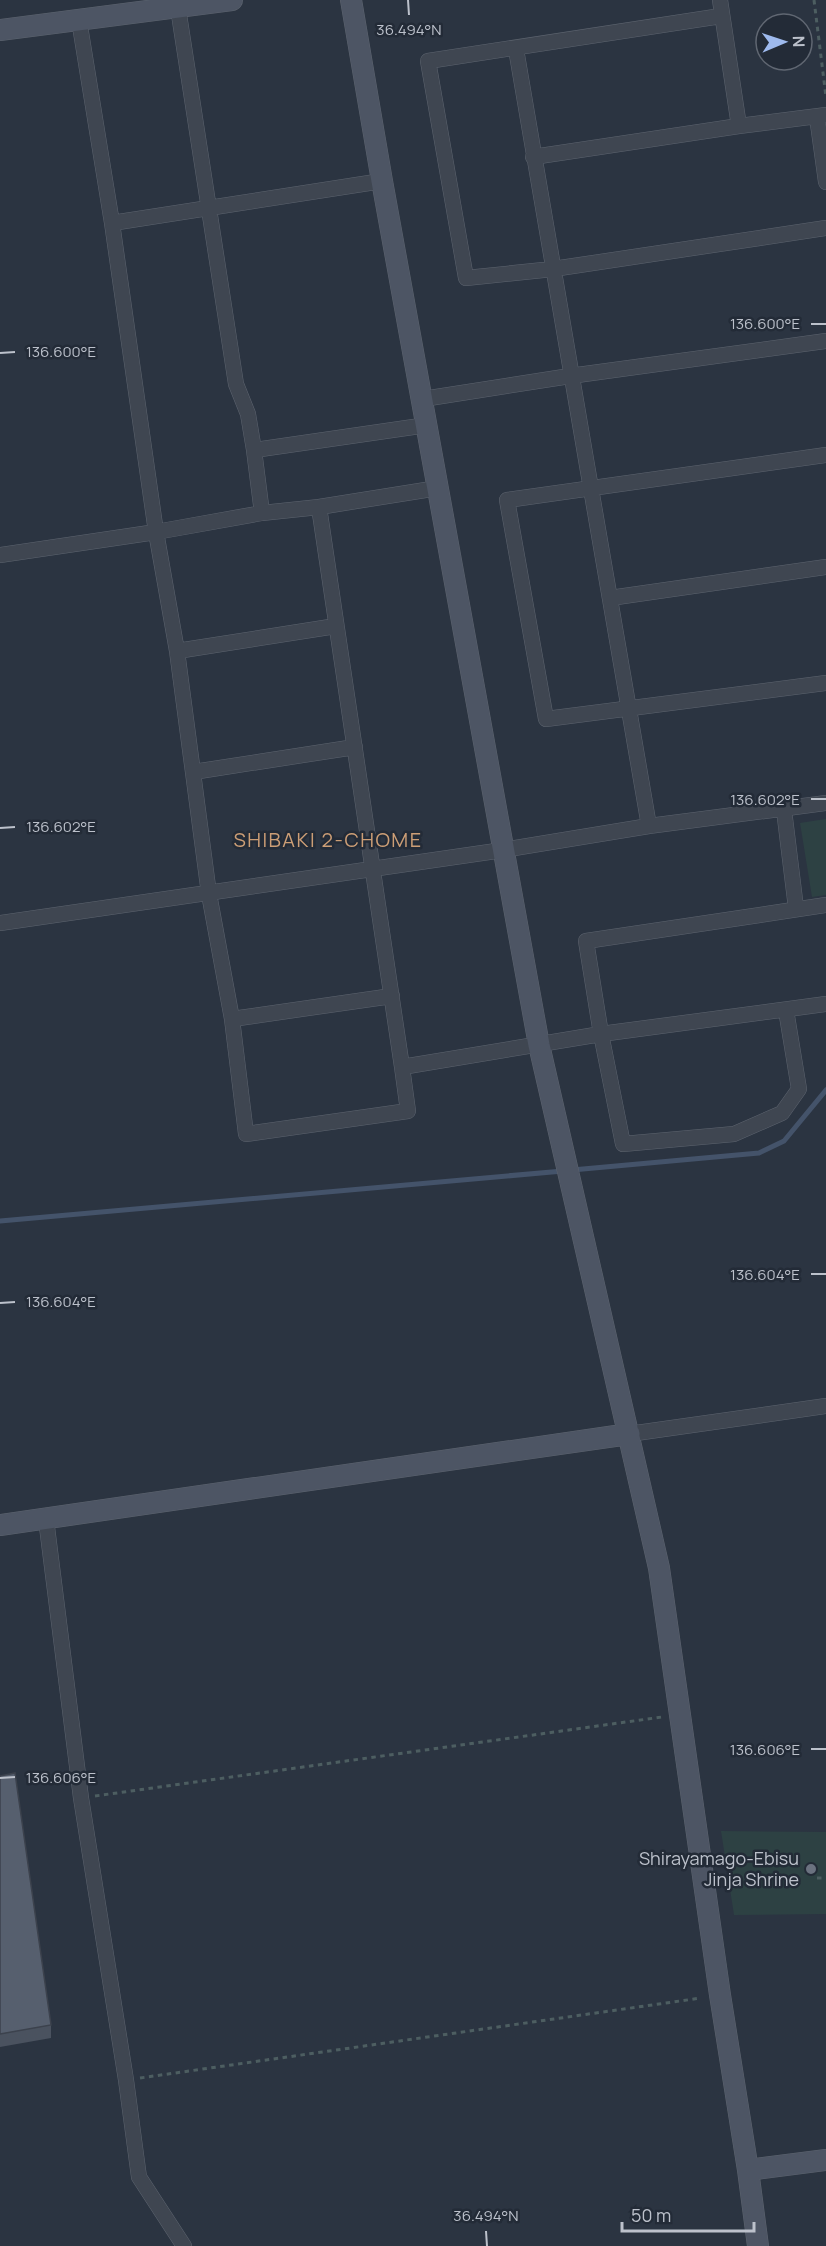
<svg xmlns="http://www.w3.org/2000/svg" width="826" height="2246" viewBox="0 0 826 2246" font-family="Manrope,sans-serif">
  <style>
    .green { fill: #2d4143 }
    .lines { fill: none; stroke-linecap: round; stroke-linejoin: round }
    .stream { stroke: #44536a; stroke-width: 5 }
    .street-casing { stroke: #5d646f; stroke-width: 16 }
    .secondary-casing { stroke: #5d646f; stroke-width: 22 }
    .path { stroke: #4d5e61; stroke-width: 3; stroke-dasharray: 4.5 4.5; stroke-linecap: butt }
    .street { stroke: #3f4651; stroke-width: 15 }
    .secondary { stroke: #4d5564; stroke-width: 21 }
    .wall { fill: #4a525f }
    .building { fill: #565f6e; stroke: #3c424d; stroke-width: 1.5 }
    .ticks { fill: none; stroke: #bcc1cb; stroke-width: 2 }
    .worship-dot { fill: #6b7280; stroke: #232b37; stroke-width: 2 }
    .labels { text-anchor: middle; stroke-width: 5; stroke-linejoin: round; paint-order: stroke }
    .poi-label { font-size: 18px; fill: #bcc1cb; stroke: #232b37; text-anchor: end }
    .neighbourhood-label { font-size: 20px; letter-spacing: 1.5px; fill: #cc9e76; stroke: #232b37 }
    .ticks-label { font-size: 15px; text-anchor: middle; fill: #bcc1cb; stroke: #232b37; stroke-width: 5; stroke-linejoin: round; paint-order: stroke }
  </style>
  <rect width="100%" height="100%" fill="#2b3441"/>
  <!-- green -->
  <path class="green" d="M826,819V895L812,897L800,823Z
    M721,1831L826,1832V1914L734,1915Z"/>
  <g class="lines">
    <!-- stream -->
    <path class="stream" d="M572,1170L759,1153L784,1141L826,1090
      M0,1221L563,1171"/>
    <!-- street casing -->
    <g class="street-casing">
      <path id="street" d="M720,0L739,126
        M178,8L236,384L248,414L254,450L427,425
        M721,16L428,61L466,278L553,269L826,228
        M79,20L112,223L156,532L177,651L209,894L232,1019L246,1134L408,1111L402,1067
        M516,49C558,308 606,567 649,826
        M817,117L826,182
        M533,157L739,126L826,115
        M112,223L382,181
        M423,399L570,376L826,341
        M254,450L262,513
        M826,455L507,500L546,719L826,683
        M319,507L438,488
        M0,555L156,532L262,513L319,507L402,1067L601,1034L586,941L826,905
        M610,598L826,567
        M177,651L336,626
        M193,772L355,747
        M784,810L796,908
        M0,923L503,850L649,826L826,803
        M786,1010L799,1089L782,1113L734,1134L623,1144L601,1034L826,1004
        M232,1019L392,996
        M629,1434L826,1406
        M46,1519L81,1798L126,2080L139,2177L184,2246"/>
    </g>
    <!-- secondary casing -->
    <g class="secondary-casing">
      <path id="secondary" d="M351,0L382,181L539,1045L659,1568L720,1995L748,2170L826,2160
        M0,30L232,0
        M0,1525L629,1434
        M748,2170L758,2246"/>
    </g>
    <!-- path -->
    <path class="path" d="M814,0L826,97
      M95,1796L662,1717
      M817,1878H826
      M140,2078L701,1998"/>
    <!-- street -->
    <use href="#street" class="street"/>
    <!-- secondary -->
    <use href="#secondary" class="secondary"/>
  </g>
  <!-- wall -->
  <path class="wall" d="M0,1776L51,2025V2038L0,2047Z"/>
  <!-- building -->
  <path class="building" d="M15,1773L51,2025L0,2034V1776Z"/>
  <!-- ticks -->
  <path class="ticks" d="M408,0L409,15M811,324H826M0,353L15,352M811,799H826M0,828L15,827M811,1274H826M0,1303L15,1302M811,1749H826M0,1778L15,1777M486,2231L487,2246"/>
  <!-- markers -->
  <circle class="worship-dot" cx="811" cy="1869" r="6"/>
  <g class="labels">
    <!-- poi labels -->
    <g class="poi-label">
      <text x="799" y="1865">Shirayamago-Ebisu<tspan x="799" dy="21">Jinja Shrine</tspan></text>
    </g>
    <!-- neighbourhood labels -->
    <g class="neighbourhood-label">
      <text x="328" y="847">SHIBAKI 2-CHOME</text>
    </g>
  </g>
  <g class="ticks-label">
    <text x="409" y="35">36.494°N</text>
    <text x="765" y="329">136.600°E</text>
    <text x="61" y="357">136.600°E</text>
    <text x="765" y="805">136.602°E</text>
    <text x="61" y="832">136.602°E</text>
    <text x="765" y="1280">136.604°E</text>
    <text x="61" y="1307">136.604°E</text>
    <text x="765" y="1755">136.606°E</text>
    <text x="61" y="1783">136.606°E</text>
    <text x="486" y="2221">36.494°N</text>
  </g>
  <!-- north arrow -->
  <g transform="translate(784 42) rotate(88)"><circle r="28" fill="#232b37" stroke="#606772" stroke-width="1.5"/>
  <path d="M0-4.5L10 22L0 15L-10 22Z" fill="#9ebaee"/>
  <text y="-9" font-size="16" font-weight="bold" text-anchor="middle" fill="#bcc1cb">N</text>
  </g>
  <!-- scale -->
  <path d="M622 2222v9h132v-9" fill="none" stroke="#bcc1cb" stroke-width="3"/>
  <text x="631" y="2222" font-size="18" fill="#bcc1cb" stroke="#232b37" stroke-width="4.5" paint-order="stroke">50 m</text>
</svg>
